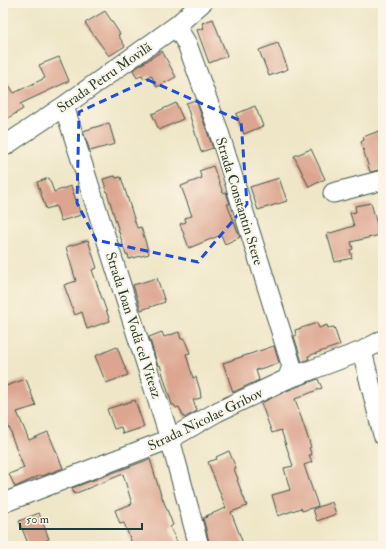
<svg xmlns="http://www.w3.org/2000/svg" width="386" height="549" viewBox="0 0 386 549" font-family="'IM FELL Double Pica',serif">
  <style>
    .building { fill: #dca590 }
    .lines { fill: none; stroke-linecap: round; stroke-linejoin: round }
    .minor-casing { stroke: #3e564a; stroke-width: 21 }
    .minor { stroke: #fff; stroke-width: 19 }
    .marked { fill: none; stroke: #1d4ed8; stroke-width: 3; stroke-dasharray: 8 5; stroke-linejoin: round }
    .labels { text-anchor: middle; stroke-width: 4; stroke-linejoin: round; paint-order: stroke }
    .street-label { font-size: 14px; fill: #1f3d34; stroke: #fcf5e5 }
  </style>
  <rect width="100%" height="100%" fill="#fcf5e5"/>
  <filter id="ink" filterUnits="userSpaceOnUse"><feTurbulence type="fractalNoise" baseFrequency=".025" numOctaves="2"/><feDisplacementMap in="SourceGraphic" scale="8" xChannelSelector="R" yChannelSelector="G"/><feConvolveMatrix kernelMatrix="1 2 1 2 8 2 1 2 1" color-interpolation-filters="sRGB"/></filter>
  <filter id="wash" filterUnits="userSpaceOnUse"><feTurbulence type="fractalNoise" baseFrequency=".012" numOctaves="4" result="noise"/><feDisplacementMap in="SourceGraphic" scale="16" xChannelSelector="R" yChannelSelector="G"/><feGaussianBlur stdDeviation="0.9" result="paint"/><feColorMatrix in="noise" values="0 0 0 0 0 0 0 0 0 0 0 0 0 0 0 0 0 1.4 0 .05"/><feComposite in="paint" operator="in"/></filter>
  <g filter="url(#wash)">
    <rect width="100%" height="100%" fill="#efe6c8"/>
    <g id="blocks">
      <!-- building -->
      <path class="building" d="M105,11L120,34L118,35L125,46L109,56L85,23Z
        M213,19L227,56L209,63L197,30L204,28L202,23Z
        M278,43L288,69L269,76L259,50Z
        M162,51L176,77L157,87L151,75L144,79L142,75L137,78L133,70Z
        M59,57L69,81L20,104L23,109L3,121V76L14,93L45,78L39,65Z
        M196,100L213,148L201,152L186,103Z
        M176,103L183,119L159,130L152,114Z
        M255,106L263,126L244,134L236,114Z
        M109,123L115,144L90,151L83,131Z
        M379,131L383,143V169L370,172L361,142L364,140L363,137Z
        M311,149L325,179L309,187L294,156Z
        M213,166L223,193L226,192L230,204H227L240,237L225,244L221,235L189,248L180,224L186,222L185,218L192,216L181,186L202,178L199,171Z
        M115,176L116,178L121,177L137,228L141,227L149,254L129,259L128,254L126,255L103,179Z
        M49,178L54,192L71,186L81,215L61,221L56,206L46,209L37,182Z
        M279,178L287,201L258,210L250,187Z
        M371,203L380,235L351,242L353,249L350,250L352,258L335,262L327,234L354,226L350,213L356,212L355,206Z
        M88,240L97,268L92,270L110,321L87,329L82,312L75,315L64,285L76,281L66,247Z
        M157,278L165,302L141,310L133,285Z
        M317,323L319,328L327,325L328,328L334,327L340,345L308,356L309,359L302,362L294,336L296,335L295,330Z
        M162,332L164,337L179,332L181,339L184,338L190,353L186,354L193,378L196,377L200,390L201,398L193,400L197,411L184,418L179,407L176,408L174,405H172L160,365L158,366L149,337Z
        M274,346L279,363L256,370L259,380L233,392L223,363Z
        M117,347L128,375L106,383L95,356Z
        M26,379L36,406L17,412L29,440L48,432L63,468L42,476L41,475L15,487L9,474L24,468L11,435H12L5,417H3V381L6,386Z
        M318,379L322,388L295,399L311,447L309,448L312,455H309L312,462L304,465L318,506L302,511L301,508L278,516L272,495L290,490L284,468L293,466L281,430L272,433L261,403L291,389Z
        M135,400L144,427L123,434L121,427L114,429L107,409Z
        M229,451L236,468L234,469L238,479L237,480L247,506L231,512L244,546H210L203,518L207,517L206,516L226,508L208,462L217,459L216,457Z
        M150,459L160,492L173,525L170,527L179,546H133L124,523L120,524L115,510L132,504L123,474L74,494L72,488Z
        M332,502L336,514L317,521L313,509Z
        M39,513L49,539L33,546H29L19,521Z"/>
    </g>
  </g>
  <g filter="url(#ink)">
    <use href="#blocks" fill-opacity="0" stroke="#3e564a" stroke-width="1"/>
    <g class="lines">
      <!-- minor casing -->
      <g class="minor-casing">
        <path id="minor" d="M176,26L187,44L218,129L292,367L287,379
          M64,106L170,439L199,546
          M3,147L64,106L176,26L202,3
          M333,193L383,180
          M362,351L383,435
          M3,503L170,439L217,412L287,379L362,351L383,340"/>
      </g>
      <!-- minor -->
      <use href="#minor" class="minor"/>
    </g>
  </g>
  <!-- marked area -->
  <path class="marked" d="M148,80L241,121L247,204L198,262L96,240L77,203L79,112Z"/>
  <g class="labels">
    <!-- street labels -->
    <g class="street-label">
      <text transform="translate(104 77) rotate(-35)" y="5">Strada Petru Movilă</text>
      <text transform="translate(240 201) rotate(73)" y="5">Strada Constantin Stere</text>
      <text transform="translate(134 325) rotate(72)" y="5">Strada Ioan Vodă cel Viteaz</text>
      <text transform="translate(205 419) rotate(-26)" y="5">Strada Nicolae Gribov</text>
    </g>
  </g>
  <!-- margin -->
  <rect width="386" height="549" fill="none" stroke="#fcf5e5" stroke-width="16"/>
  <!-- scale -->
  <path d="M20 523v6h122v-6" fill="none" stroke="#1f3d34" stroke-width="2"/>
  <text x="26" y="523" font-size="12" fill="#1f3d34" stroke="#fcf5e5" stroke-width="3" paint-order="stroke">50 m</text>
</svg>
